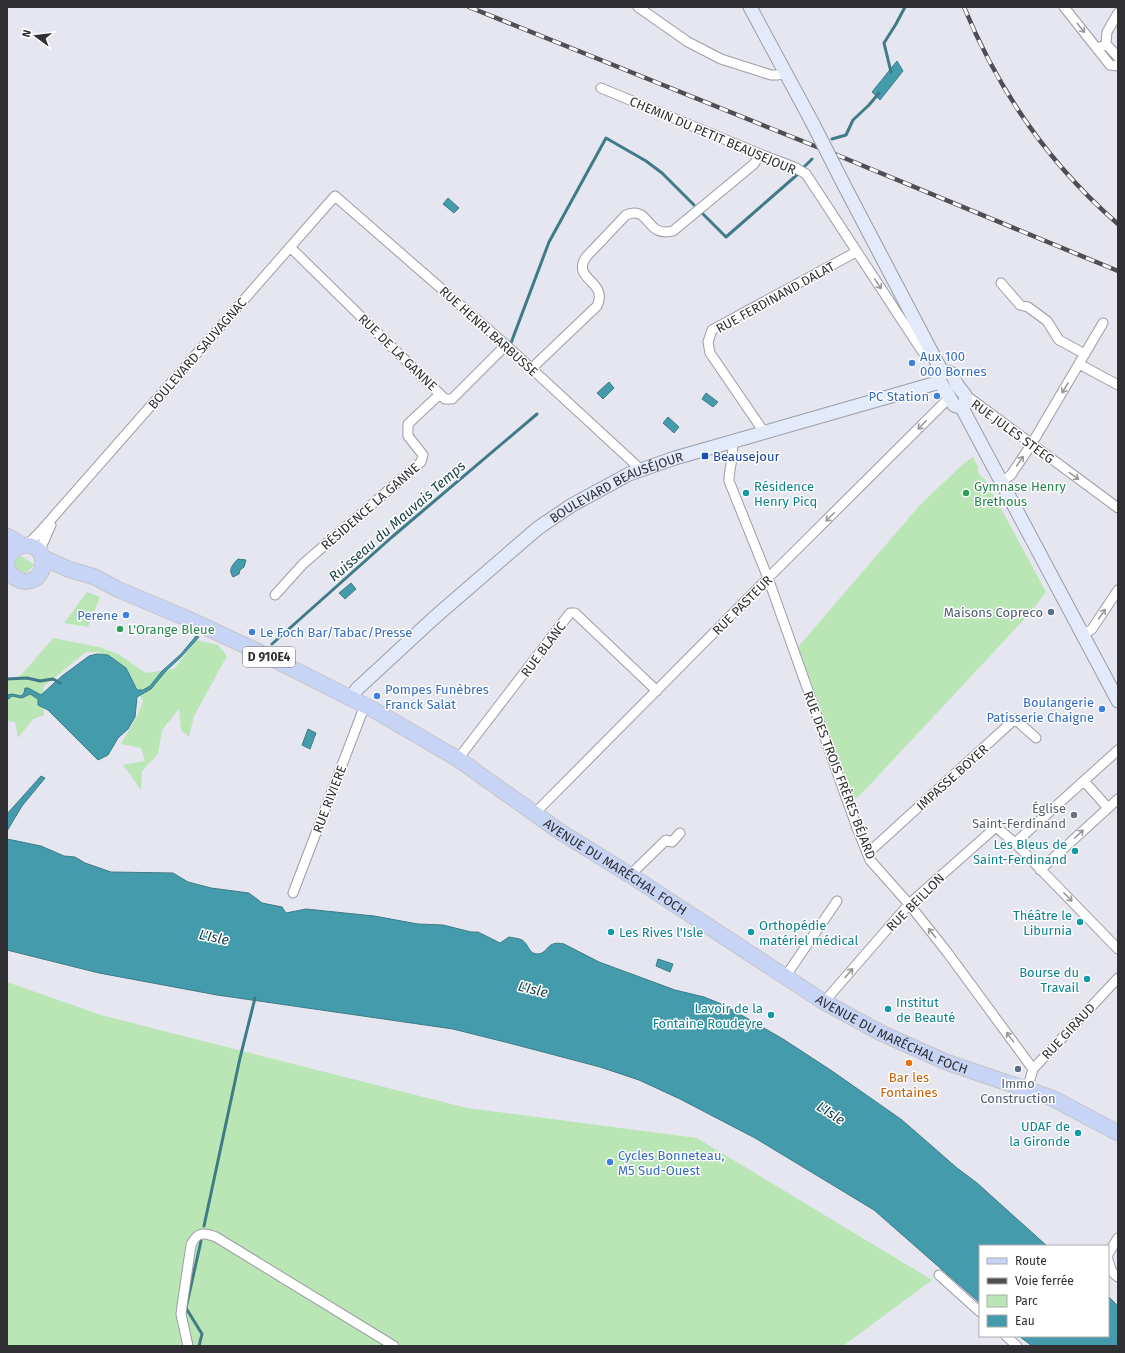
<svg xmlns="http://www.w3.org/2000/svg" width="1125" height="1353" viewBox="0 0 1125 1353" font-family="'Fira Sans',sans-serif">
  <style>
    .green { fill: #bae6b5 }
    .water { fill: #449bab; stroke: #3e7b87 }
    .lines { fill: none; stroke-linecap: round; stroke-linejoin: round }
    .stream { stroke: #3e7b87; stroke-width: 3 }
    .street-casing { stroke: #9b9ca5; stroke-width: 11 }
    .secondary-casing { stroke: #9b9ca5; stroke-width: 15 }
    .primary-casing { stroke: #c5c5c6; stroke-width: 17 }
    .street { stroke: #fff; stroke-width: 9 }
    .secondary { stroke: #e3eafa; stroke-width: 13 }
    .primary { stroke: #c7d4f5; stroke-width: 15 }
    .rail-casing { stroke: #4e4e53; stroke-width: 4.5 }
    .rail { stroke: #fff; stroke-width: 3; stroke-dasharray: 9; stroke-linecap: butt }
    .secondary-bridge-casing { stroke: #9b9ca5; stroke-width: 15; stroke-linecap: butt }
    .secondary-bridge { stroke: #e3eafa; stroke-width: 13 }
    .oneway { stroke: #98989a }
    .shop-dot { fill: #3f7fe0; stroke: #fff; stroke-width: 1.5 }
    .transit-dot { fill: #1a4fb4; stroke: #fff; stroke-width: 1.5 }
    .culture-dot { fill: #0f9aa8; stroke: #fff; stroke-width: 1.5 }
    .leisure-dot { fill: #2e9e5b; stroke: #fff; stroke-width: 1.5 }
    .service-dot { fill: #5c6f8a; stroke: #fff; stroke-width: 1.5 }
    .worship-dot { fill: #6b7280; stroke: #fff; stroke-width: 1.5 }
    .food-dot { fill: #e8710a; stroke: #fff; stroke-width: 1.5 }
    .labels { text-anchor: middle; stroke-width: 3; stroke-linejoin: round; paint-order: stroke }
    .shield { fill: #fff; stroke: #6e6e71; stroke-width: 1 }
    .shield-label { font-size: 12px; font-weight: bold; fill: #303034 }
    .street-label { font-size: 13px; fill: #303034; stroke: #fff }
    .shop-label { font-size: 13px; fill: #366cbe; stroke: #fff; text-anchor: start }
    .transit-label { font-size: 13px; fill: #164399; stroke: #fff; text-anchor: start }
    .culture-label { font-size: 13px; fill: #0d838f; stroke: #fff; text-anchor: end }
    .leisure-label { font-size: 13px; fill: #27864d; stroke: #fff; text-anchor: start }
    .service-label { font-size: 13px; fill: #4e5e75; stroke: #fff; text-anchor: end }
    .worship-label { font-size: 13px; fill: #5b616d; stroke: #fff; text-anchor: end }
    .food-label { font-size: 13px; fill: #c56008; stroke: #fff }
    .water-label { font-size: 14px; font-style: italic; fill: #153e45; stroke: #fff }
  </style>
  <rect width="100%" height="100%" fill="#e5e6f0"/>
  <!-- green -->
  <path class="green" d="M973,457L979,469L977,470L982,478H984C1005,516 1026,554 1046,592L1031,612L865,790L854,800L798,647L920,505L963,464Z
    M18,554L35,565L27,572L23,573L15,568V559Z
    M87,592L100,597L88,627L64,623Z
    M53,638L99,647L118,654L146,673L174,669L196,640L218,645L227,656L194,716L189,737L181,730L179,709L162,730L158,754L142,771L141,790L123,765L145,761L141,748L121,744L137,716L143,701L126,671L99,652H86L43,687L44,715L33,719L18,738L15,722L7,721V682L22,674Z
    M7,982L101,1015L467,1108L697,1138L932,1280L843,1346H7Z"/>
  <!-- water -->
  <path class="water" d="M897,61L903,71L880,100L872,92Z
    M448,198L459,208L454,213L443,204Z
    M609,382L614,388L603,399L597,393Z
    M706,393L718,402L713,407L702,399Z
    M668,417L679,427L674,433L663,423Z
    M238,559L246,560L244,567L240,570L239,574L233,577C228,570 232,565 238,559Z
    M351,583L356,589L345,599L339,593Z
    M196,636L199,637L181,657L166,671L151,689L137,697L135,717L128,729L118,738L108,755L98,760L48,710L38,705V699L30,694L22,698L12,696L7,700V695L12,694L21,696L24,693L25,688H28L41,695L62,676L89,656L97,654L108,655L126,668L137,690H143L150,686L162,671L181,654Z
    M308,729L316,733L310,749L302,745Z
    M41,776L45,778L22,806L7,831V814Z
    M7,839L41,846L64,856L75,857L85,863L111,872L173,873L188,882L211,888L249,893L262,903L282,907L286,913L306,909L374,916L418,924L443,925L471,932H478L500,943L509,937C513,938 518,938 522,940C529,944 528,954 538,954C549,953 546,940 564,944L599,962L675,990L704,997L724,1005L783,1039L832,1071L902,1120L957,1168L977,1183L1047,1246H980V1303L874,1210L755,1138L680,1099L639,1080L600,1067L509,1043L453,1029L217,995L99,973L7,950Z
    M658,959L673,964L670,972L656,966Z
    M1108,1296L1118,1306V1346H1032L1019,1336H1108Z"/>
  <g class="lines">
    <!-- stream -->
    <path class="stream" d="M891,72L884,43L896,24L905,7
      M832,139L846,135L853,120L869,105L879,93
      M804,167L812,159
      M699,210L726,237L798,174
      M511,343L549,242L606,138L646,161L662,173L694,205
      M272,644L392,537L537,414
      M7,679L27,678L40,681L53,679L60,683
      M204,1226L240,1058L255,998
      M199,1346L202,1334L186,1308L201,1241"/>
    <!-- street casing -->
    <g class="street-casing">
      <path id="street" d="M638,7L688,42L721,59L771,75H778L785,72
        M1064,7L1110,65L1118,66
        M1106,44L1107,32L1118,13
        M1102,46L1106,44L1118,57
        M601,88L760,154L794,167L806,174L922,351L934,359
        M290,247L445,399H452L506,345
        M1001,283L1020,305L1028,307L1047,321L1059,340L1085,354
        M1079,364L1118,385
        M532,368L597,306C609,281 571,280 586,257L626,215C651,205 645,238 673,231L754,164L760,154
        M966,398L971,399L1118,508
        M764,432L710,353L708,342L712,330L856,252
        M732,441C735,456 729,466 729,481L768,578L857,828L870,860L909,904L947,952L1033,1069
        M1001,482L1011,475L1031,445L1103,323
        M25,545L32,540L40,532L335,196L506,345L636,465L639,470
        M39,552L51,525
        M275,595L303,564L421,462L423,455L408,436V424L440,394
        M1083,635L1092,629L1118,590
        M458,759L570,613H575L657,691
        M1084,781L1108,808
        M535,813L768,578L946,401L949,396
        M1015,843L1118,750
        M868,853L1015,719L1036,738
        M1040,870L1118,799
        M630,875L666,840L672,842L680,833
        M293,893L365,705
        M785,977L837,901
        M824,1002L909,904L996,827L1015,843L1118,949
        M1027,1090L1033,1069L1118,978
        M1108,1256V1254L1118,1238
        M1108,1260L1112,1272L1118,1277
        M939,1275L980,1312
        M1006,1336L1017,1346
        M188,1346L181,1314L182,1306L191,1245C197,1232 203,1232 216,1237L394,1346"/>
    </g>
    <!-- secondary casing -->
    <g class="secondary-casing">
      <g id="secondary">
        <path d="M750,7L812,122"/>
        <path d="M844,185L942,372"/>
        <path d="M942,372H947L952,374L957,385L965,395L966,402C963,406 958,408 954,405L940,382L939,377Z"/>
        <path d="M961,406L1118,701"/>
        <path id="s1" d="M351,698L357,689L435,617L538,528L572,505L629,474L675,458L940,382"/>
      </g>
    </g>
    <!-- primary casing -->
    <g class="primary-casing">
      <g id="primary">
        <path d="M7,536L22,545"/>
        <path id="s2" d="M42,557L68,569L95,577L117,589L186,618L259,652L374,710L458,759L559,831L630,875L824,1002L881,1033L946,1062L1052,1098L1118,1133"/>
        <path d="M7,560C14,539 43,541 43,563C43,585 14,588 7,567"/>
      </g>
    </g>
    <!-- street -->
    <use href="#street" class="street"/>
    <!-- secondary -->
    <use href="#secondary" class="secondary"/>
    <!-- primary -->
    <use href="#primary" class="primary"/>
    <!-- rail casing -->
    <g class="rail-casing">
      <path id="rail" d="M469,7L837,155L1118,271
        M964,7C999,92 1049,164 1118,224"/>
    </g>
    <!-- rail -->
    <use href="#rail" class="rail"/>
    <!-- secondary-bridge casing -->
    <g class="secondary-bridge-casing">
      <path id="secondary-bridge" d="M812,122L844,185"/>
    </g>
    <!-- secondary-bridge -->
    <use href="#secondary-bridge" class="secondary-bridge"/>
  </g>
  <!-- one-way arrows -->
  <defs><path id="oneway-shaft" d="M-6 0H5M1.5-3L5.5 0L1.5 3" fill="none" stroke-width="1.6" stroke-linecap="round" stroke-linejoin="round"/></defs>
  <g class="oneway">
    <use href="#oneway-shaft" transform="translate(1081 28) rotate(51)"/>
    <use href="#oneway-shaft" transform="translate(878 284) rotate(56)"/>
    <use href="#oneway-shaft" transform="translate(1065 388) rotate(121)"/>
    <use href="#oneway-shaft" transform="translate(922 425) rotate(135)"/>
    <use href="#oneway-shaft" transform="translate(1020 461) rotate(-56)"/>
    <use href="#oneway-shaft" transform="translate(1074 476) rotate(36)"/>
    <use href="#oneway-shaft" transform="translate(830 517) rotate(135)"/>
    <use href="#oneway-shaft" transform="translate(1102 614) rotate(-56)"/>
    <use href="#oneway-shaft" transform="translate(1079 834) rotate(-42)"/>
    <use href="#oneway-shaft" transform="translate(1068 897) rotate(45)"/>
    <use href="#oneway-shaft" transform="translate(932 933) rotate(-129)"/>
    <use href="#oneway-shaft" transform="translate(849 973) rotate(-49)"/>
    <use href="#oneway-shaft" transform="translate(1010 1037) rotate(-126)"/>
  </g>
  <!-- markers -->
  <g class="shop-dot">
    <circle cx="912" cy="363" r="4"/>
    <circle cx="937" cy="396" r="4"/>
    <circle cx="126" cy="615" r="4"/>
    <circle cx="252" cy="632" r="4"/>
    <circle cx="377" cy="696" r="4"/>
    <circle cx="1102" cy="709" r="4"/>
    <circle cx="610" cy="1162" r="4"/>
  </g>
  <rect class="transit-dot" x="701" y="452" width="8" height="8" rx="2"/>
  <g class="culture-dot">
    <circle cx="746" cy="493" r="4"/>
    <circle cx="1075" cy="851" r="4"/>
    <circle cx="1080" cy="922" r="4"/>
    <circle cx="611" cy="932" r="4"/>
    <circle cx="751" cy="932" r="4"/>
    <circle cx="1087" cy="979" r="4"/>
    <circle cx="888" cy="1009" r="4"/>
    <circle cx="771" cy="1015" r="4"/>
    <circle cx="1078" cy="1133" r="4"/>
  </g>
  <g class="leisure-dot">
    <circle cx="966" cy="493" r="4"/>
    <circle cx="120" cy="629" r="4"/>
  </g>
  <g class="service-dot">
    <circle cx="1051" cy="612" r="4"/>
    <circle cx="1018" cy="1069" r="4"/>
  </g>
  <circle class="worship-dot" cx="1074" cy="815" r="4"/>
  <circle class="food-dot" cx="909" cy="1063" r="4"/>
  <g class="labels">
    <!-- shield labels -->
    <rect class="shield" x="243" y="647" width="52" height="20" rx="3"/>
    <g class="shield-label">
      <text x="269" y="661">D 910E4</text>
    </g>
    <!-- street labels -->
    <g class="street-label">
      <text transform="translate(713 135) rotate(23)" y="5">CHEMIN DU PETIT BEAUSEJOUR</text>
      <text transform="translate(775 297) rotate(-29)" y="5">RUE FERDINAND DALAT</text>
      <text transform="translate(489 331) rotate(42)" y="5">RUE HENRI BARBUSSE</text>
      <text transform="translate(398 352) rotate(44)" y="5">RUE DE LA GANNE</text>
      <text transform="translate(197 353) rotate(-49)" y="5">BOULEVARD SAUVAGNAC</text>
      <text transform="translate(1013 431) rotate(36)" y="5">RUE JULES STEEG</text>
      <text dy="5" stroke="none"><textPath href="#s1" startOffset="342">BOULEVARD BEAUSÉJOUR</textPath></text>
      <text transform="translate(370 506) rotate(-41)" y="5">RÉSIDENCE LA GANNE</text>
      <text transform="translate(742 605) rotate(-45)" y="5">RUE PASTEUR</text>
      <text transform="translate(543 649) rotate(-53)" y="5">RUE BLANC</text>
      <text transform="translate(840 775) rotate(69)" y="5">RUE DES TROIS FRÈRES BÉJARD</text>
      <text transform="translate(952 777) rotate(-42)" y="5">IMPASSE BOYER</text>
      <text transform="translate(329 799) rotate(-69)" y="5">RUE RIVIERE</text>
      <text dy="5" stroke="none"><textPath href="#s2" startOffset="654">AVENUE DU MARÉCHAL FOCH</textPath></text>
      <text transform="translate(915 902) rotate(-45)" y="5">RUE BEILLON</text>
      <text transform="translate(1068 1031) rotate(-47)" y="5">RUE GIRAUD</text>
      <text dy="5" stroke="none"><textPath href="#s2" startOffset="978">AVENUE DU MARÉCHAL FOCH</textPath></text>
    </g>
    <!-- shop labels -->
    <g class="shop-label">
      <text x="920" y="361">Aux 100<tspan x="920" dy="15">000 Bornes</tspan></text>
      <text x="929" y="401" text-anchor="end">PC Station</text>
      <text x="118" y="620" text-anchor="end">Perene</text>
      <text x="260" y="637">Le Foch Bar/Tabac/Presse</text>
      <text x="385" y="694">Pompes Funèbres<tspan x="385" dy="15">Franck Salat</tspan></text>
      <text x="1094" y="707" text-anchor="end">Boulangerie<tspan x="1094" dy="15">Patisserie Chaigne</tspan></text>
      <text x="618" y="1160">Cycles Bonneteau,<tspan x="618" dy="15">M5 Sud-Ouest</tspan></text>
    </g>
    <!-- transit labels -->
    <g class="transit-label">
      <text x="713" y="461">Beausejour</text>
    </g>
    <!-- culture labels -->
    <g class="culture-label">
      <text x="754" y="491" text-anchor="start">Résidence<tspan x="754" dy="15">Henry Picq</tspan></text>
      <text x="1067" y="849">Les Bleus de<tspan x="1067" dy="15">Saint-Ferdinand</tspan></text>
      <text x="1072" y="920">Théâtre le<tspan x="1072" dy="15">Liburnia</tspan></text>
      <text x="759" y="930" text-anchor="start">Orthopédie<tspan x="759" dy="15">matériel médical</tspan></text>
      <text x="619" y="937" text-anchor="start">Les Rives l'Isle</text>
      <text x="1079" y="977">Bourse du<tspan x="1079" dy="15">Travail</tspan></text>
      <text x="896" y="1007" text-anchor="start">Institut<tspan x="896" dy="15">de Beauté</tspan></text>
      <text x="763" y="1013">Lavoir de la<tspan x="763" dy="15">Fontaine Roudeyre</tspan></text>
      <text x="1070" y="1131">UDAF de<tspan x="1070" dy="15">la Gironde</tspan></text>
    </g>
    <!-- leisure labels -->
    <g class="leisure-label">
      <text x="974" y="491">Gymnase Henry<tspan x="974" dy="15">Brethous</tspan></text>
      <text x="128" y="634">L'Orange Bleue</text>
    </g>
    <!-- service labels -->
    <g class="service-label">
      <text x="1043" y="617">Maisons Copreco</text>
      <text x="1018" y="1088" text-anchor="middle">Immo<tspan x="1018" dy="15">Construction</tspan></text>
    </g>
    <!-- worship labels -->
    <g class="worship-label">
      <text x="1066" y="813">Église<tspan x="1066" dy="15">Saint-Ferdinand</tspan></text>
    </g>
    <!-- food labels -->
    <g class="food-label">
      <text x="909" y="1082">Bar les<tspan x="909" dy="15">Fontaines</tspan></text>
    </g>
    <!-- water labels -->
    <g class="water-label">
      <text transform="translate(397 521) rotate(-41)" y="5">Ruisseau du Mauvais Temps</text>
      <text transform="translate(214 937) rotate(12)" y="5">L'Isle</text>
      <text transform="translate(533 989) rotate(14)" y="5">L'Isle</text>
      <text transform="translate(831 1113) rotate(33)" y="5">L'Isle</text>
    </g>
  </g>
  <!-- border -->
  <rect width="1125" height="1353" fill="none" stroke="#303034" stroke-width="16"/>
  <!-- legend -->
  <rect x="979" y="1245" width="130" height="92" fill="#ffffff" stroke="#acacae"/>
  <rect x="987" y="1258" width="20" height="6" fill="#c7d4f5" stroke="#acacae"/>
  <text x="1015" y="1265" font-size="12" fill="#303034">Route</text>
  <rect x="987" y="1278" width="20" height="6" fill="#4e4e53" stroke="#acacae"/>
  <text x="1015" y="1285" font-size="12" fill="#303034">Voie ferrée</text>
  <rect x="987" y="1295" width="20" height="12" fill="#bae6b5" stroke="#acacae"/>
  <text x="1015" y="1305" font-size="12" fill="#303034">Parc</text>
  <rect x="987" y="1315" width="20" height="12" fill="#449bab" stroke="#acacae"/>
  <text x="1015" y="1325" font-size="12" fill="#303034">Eau</text>
  <!-- north arrow -->
  <g transform="translate(36 36) rotate(285)" stroke="#ffffff" stroke-width="3" paint-order="stroke">
  <path d="M0-3L7 15L0 10L-7 15Z" fill="#303034"/>
  <text y="-6" font-size="11" font-weight="bold" text-anchor="middle" fill="#303034">N</text>
  </g>
</svg>
